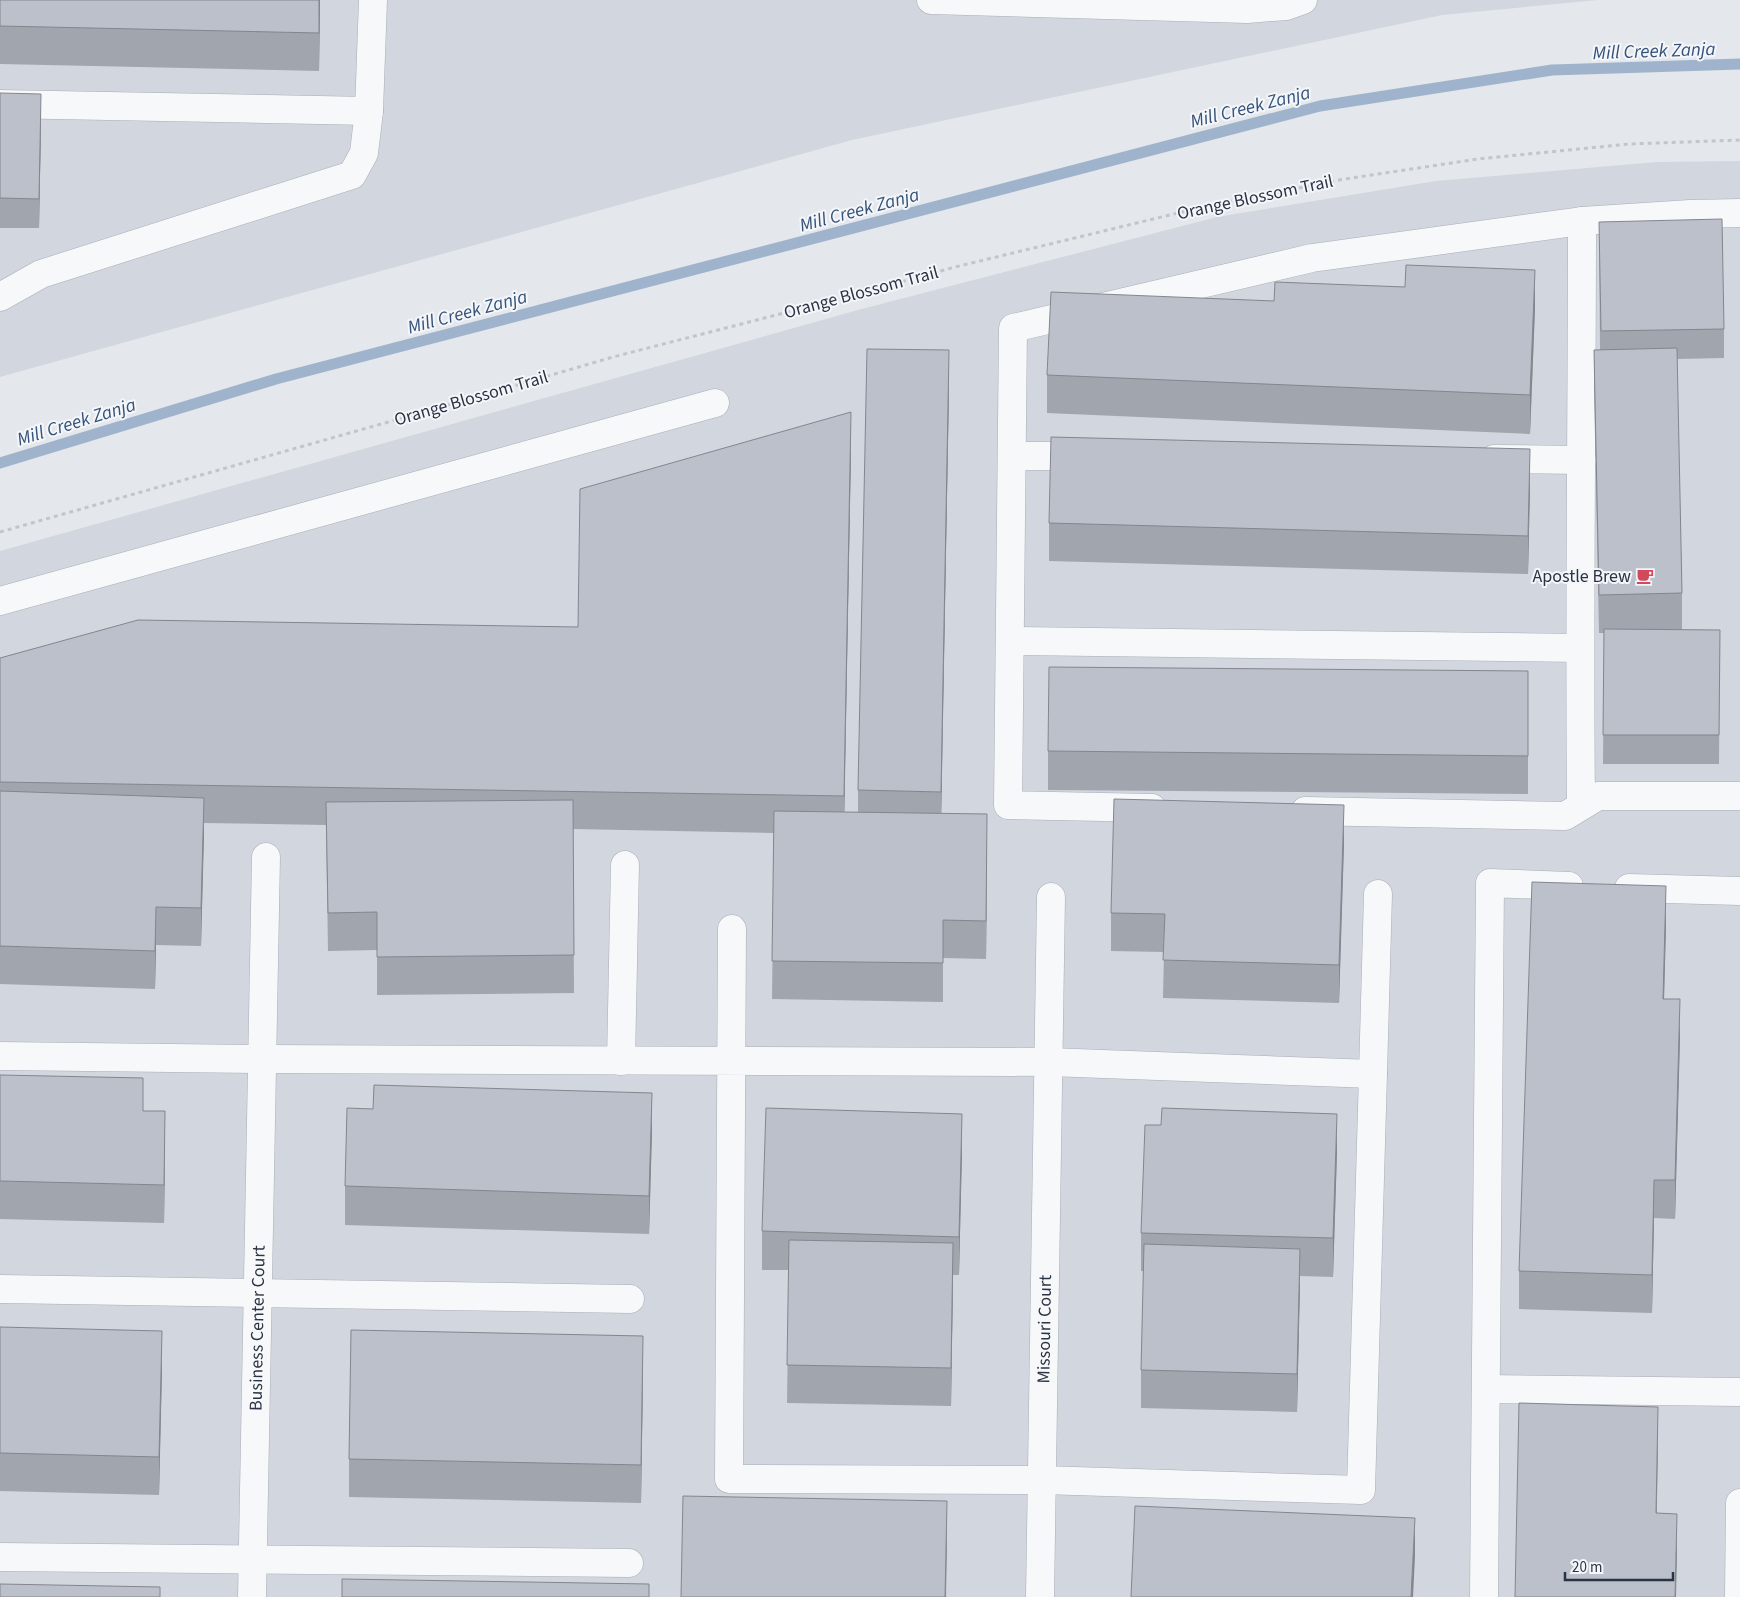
<svg xmlns="http://www.w3.org/2000/svg" width="1740" height="1597" viewBox="0 0 1740 1597" font-family="'Source Sans 3',sans-serif">
  <style>
    .built { fill: #d2d6de }
    .lines { fill: none; stroke-linecap: round; stroke-linejoin: round }
    .stream { stroke: #9fb4cc; stroke-width: 11 }
    .minor-casing { stroke: #a9aeb7; stroke-width: 29 }
    .path { stroke: #c2c5cb; stroke-width: 3; stroke-dasharray: 4 4; stroke-linecap: butt }
    .minor { stroke: #f7f8fa; stroke-width: 28 }
    .wall { fill: #a1a5ae }
    .shaded-wall { fill: #83868d }
    .building { fill: #bbc0ca; stroke: #83868d }
    .labels { text-anchor: middle; stroke-width: 4; stroke-linejoin: round; paint-order: stroke }
    .street-label { font-size: 18px; fill: #2b3445; stroke: #f4f6f9 }
    .poi-label { font-size: 18px; fill: #2b3445; stroke: #f4f6f9; text-anchor: end }
    .water-label { font-size: 19px; font-style: italic; fill: #34527a; stroke: #f4f6f9 }
  </style>
  <rect width="100%" height="100%" fill="#e4e7ec"/>
  <!-- built -->
  <path class="built" d="M0,0H1598L1442,15L852,140L0,377Z
    M1740,161V1597H0V551L858,310L1217,217L1436,181L1657,162Z"/>
  <g class="lines">
    <!-- stream -->
    <path class="stream" d="M0,463L276,379L1320,106L1552,70L1740,64"/>
    <!-- minor casing -->
    <g class="minor-casing">
      <g id="minor">
        <path d="M931,0L1247,9L1286,6L1303,0"/>
        <path d="M0,104L369,111L373,0"/>
        <path d="M0,297L41,274L352,175L364,153L369,111"/>
        <path d="M1012,456H1088"/>
        <path d="M1494,459L1582,460"/>
        <path d="M0,601L715,403"/>
        <path d="M1010,641L1580,648"/>
        <path d="M1581,806C1579,611 1582,416 1582,221"/>
        <path d="M1152,808L1008,805L1013,328L1312,258L1582,221L1690,214L1740,213"/>
        <path d="M1305,811L1565,816L1598,796H1740"/>
        <path d="M1629,888L1740,891"/>
        <path d="M0,1056L263,1059L1049,1062L1373,1074L1361,1490L1042,1480L729,1479L732,929"/>
        <path d="M621,1061L625,865"/>
        <path d="M1373,1074L1378,894"/>
        <path d="M0,1289L630,1299"/>
        <path d="M1486,1389L1740,1392"/>
        <path d="M0,1557L629,1563"/>
        <path id="s1" d="M252,1597L266,857"/>
        <path id="s2" d="M1040,1597L1051,897"/>
        <path d="M1484,1597L1490,883L1569,886"/>
        <path d="M1739,1597L1740,1503"/>
      </g>
    </g>
    <!-- path -->
    <path class="path" d="M0,532L473,398L613,357L846,297L955,267L1211,205L1345,179L1478,159L1629,144L1740,140"/>
    <!-- minor -->
    <use href="#minor" class="minor"/>
  </g>
  <!-- wall -->
  <path class="wall" d="M0,0H320L319,71L0,64Z
    M0,93L41,123L39,228H0Z
    M1599,222L1724,329V358L1677,359L1682,593V630H1720L1719,764H1603L1604,633H1599L1594,388V350H1600Z
    M1274,301L1535,308L1530,434L1047,413V375Z
    M949,388L941,813L987,852L986,959L943,958V1002L772,999L774,833L573,829L574,993L377,995V950L328,951L326,825L204,823L201,946L156,945L155,989L0,984V658L578,627L851,450L844,812H858V790Z
    M1530,487L1528,574L1049,561V523Z
    M1528,671V794L1048,790V751Z
    M1344,843L1339,1003L1163,998L1164,952L1111,951V913Z
    M1666,925L1664,999L1680,1037L1675,1219L1654,1218L1652,1313L1519,1309V1271Z
    M0,1075L143,1111L165,1149L164,1223L0,1219Z
    M373,1109L652,1131L649,1234L345,1225V1186Z
    M962,1152L959,1275H953L951,1406L787,1403L789,1270H762V1231Z
    M1337,1152L1333,1277L1300,1276L1297,1412L1141,1408V1370L1144,1271H1141V1233Z
    M0,1327L162,1369L159,1495L0,1491Z
    M643,1374L641,1503L349,1497V1459Z"/>
  <!-- shaded-wall -->
  <path class="shaded-wall" d="M319,0H320L319,71Z
    M41,94V123L39,228V199Z
    M1535,270V308L1530,434V395Z
    M949,350V388L941,830V792Z
    M851,412V450L844,834V796Z
    M1530,449V487L1528,574V536Z
    M204,798V836L201,946V908Z
    M1344,805V843L1339,1003V965Z
    M987,814V852L986,959V921Z
    M1666,886V925L1663,1037V999Z
    M156,907V945L155,989V951Z
    M1680,999V1037L1675,1219V1180Z
    M652,1093V1131L649,1234V1196Z
    M165,1111V1149L164,1223V1185Z
    M962,1114V1152L959,1275V1237Z
    M1337,1114V1152L1333,1277V1238Z
    M1654,1180V1218L1652,1313V1275Z
    M953,1243V1281L951,1406V1368Z
    M1300,1249V1287L1297,1412V1374Z
    M162,1331V1369L159,1495V1457Z
    M643,1336V1374L641,1503V1465Z
    M1658,1407V1445L1656,1552V1513Z
    M947,1501V1539L946,1597H945Z
    M1677,1514V1552L1676,1597H1675Z
    M1415,1518V1556L1413,1597H1411Z"/>
  <!-- building -->
  <path class="building" d="M0,0H319V33L0,26Z
    M0,93L41,94L39,199L0,198Z
    M1722,219L1724,329L1601,331L1599,222Z
    M1406,265L1535,270L1530,395L1047,375L1051,292L1274,301L1275,282L1405,287Z
    M1677,348L1682,593L1599,595L1594,350Z
    M867,349L949,350L941,792L858,790Z
    M851,412L844,796L0,782V658L138,620L578,627L580,489Z
    M1051,437L1530,449L1528,536L1049,523Z
    M1604,629L1720,630L1719,735H1603Z
    M1049,667L1528,671V756L1048,751Z
    M0,791L204,798L201,908L156,907L155,951L0,946Z
    M1114,799L1344,805L1339,965L1163,960L1165,914L1111,913Z
    M573,800L574,955L377,957V912L328,913L326,802Z
    M774,811L987,814L986,921L943,920V963L772,961Z
    M1532,882L1666,886L1663,999H1680L1675,1180H1654L1652,1275L1519,1271Z
    M0,1075L143,1078V1111H165L164,1185L0,1181Z
    M374,1085L652,1093L649,1196L345,1186L347,1108L373,1109Z
    M766,1108L962,1114L959,1237L762,1231Z
    M1162,1108L1337,1114L1333,1238L1141,1233L1145,1125H1161Z
    M789,1240L953,1243L951,1368L787,1365Z
    M1144,1244L1300,1249L1297,1374L1141,1370Z
    M0,1327L162,1331L159,1457L0,1453Z
    M351,1330L643,1336L641,1465L349,1459Z
    M1519,1403L1658,1407L1656,1513L1677,1514L1675,1597H1515Z
    M683,1496L947,1501L945,1597H681Z
    M1135,1506L1415,1518L1411,1597H1131Z
    M342,1579L649,1584V1597H342Z
    M0,1584L160,1587V1597H0Z"/>
  <!-- icons -->
  <defs>
    <g id="cafe-bare" transform="scale(1.35)"><path d="M-5.5-4.5H6V0H3Q3 3.5 0 3.5H-2.5Q-5.5 3.5-5.5 0ZM3-3.2v2h1.7v-2ZM-6 4.5H4V6H-6Z" fill="#d1495b" stroke="#f4f6f9" stroke-width="2.5" paint-order="stroke"/></g>
  </defs>
  <g fill-rule="evenodd">
    <use href="#cafe-bare" x="1645" y="576"/>
  </g>
  <g class="labels">
    <!-- street labels -->
    <g class="street-label">
      <text transform="translate(1255 197) rotate(-12)" y="6">Orange Blossom Trail</text>
      <text transform="translate(861 292) rotate(-15)" y="6">Orange Blossom Trail</text>
      <text transform="translate(471 398) rotate(-16)" y="6">Orange Blossom Trail</text>
      <text dy="6" stroke="none"><textPath href="#s1" startOffset="269">Business Center Court</textPath></text>
      <text dy="6" stroke="none"><textPath href="#s2" startOffset="268">Missouri Court</textPath></text>
    </g>
    <!-- poi labels -->
    <g class="poi-label">
      <text x="1631" y="582">Apostle Brew</text>
    </g>
    <!-- water labels -->
    <g class="water-label">
      <text transform="translate(1654 50) rotate(-2)" y="7">Mill Creek Zanja</text>
      <text transform="translate(1250 106) rotate(-14)" y="7">Mill Creek Zanja</text>
      <text transform="translate(859 209) rotate(-15)" y="7">Mill Creek Zanja</text>
      <text transform="translate(467 311) rotate(-15)" y="7">Mill Creek Zanja</text>
      <text transform="translate(76 421) rotate(-17)" y="7">Mill Creek Zanja</text>
    </g>
  </g>
  <!-- scale -->
  <path d="M1565 1572v8h108v-8" fill="none" stroke="#2b3445" stroke-width="2.5"/>
  <text x="1572" y="1572" font-size="15" fill="#2b3445" stroke="#f4f6f9" stroke-width="4" paint-order="stroke">20 m</text>
</svg>
